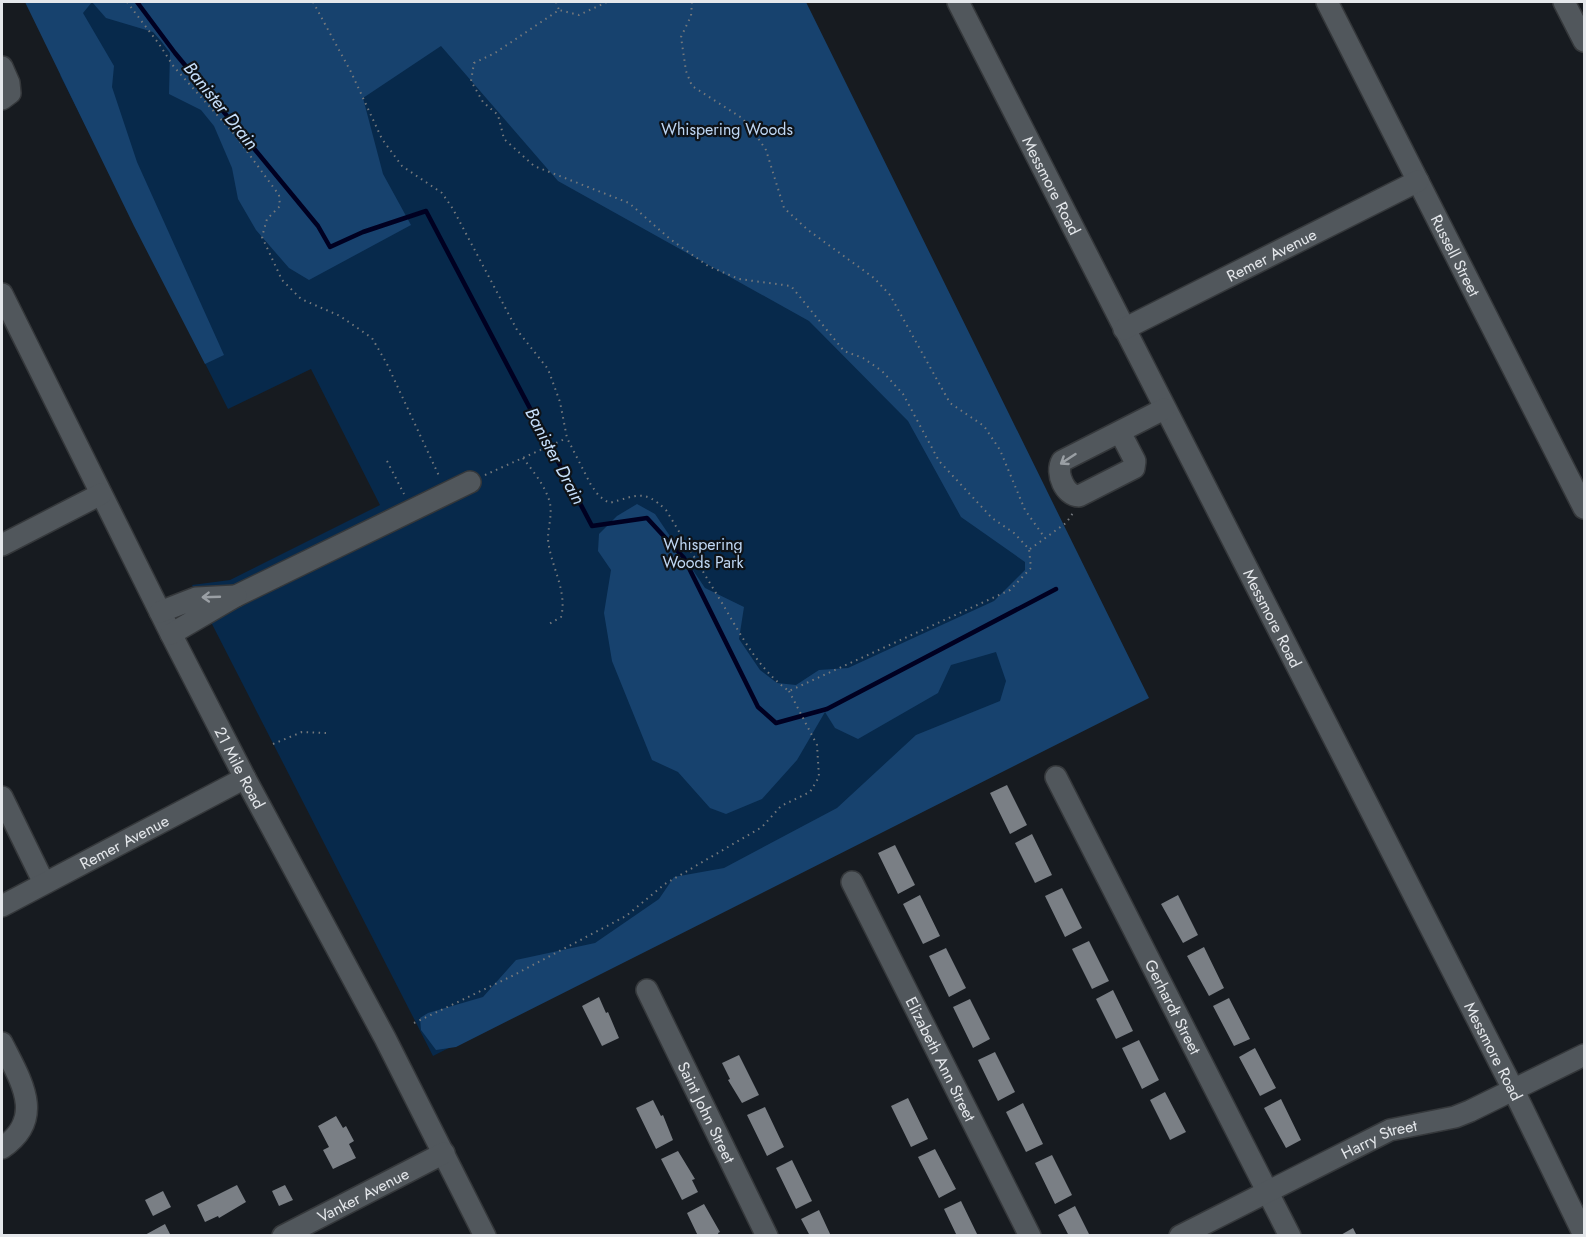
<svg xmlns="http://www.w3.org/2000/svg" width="1586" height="1237" viewBox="0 0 1586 1237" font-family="Jost,sans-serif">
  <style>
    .green { fill: #07294b }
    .forest { fill: #17426e }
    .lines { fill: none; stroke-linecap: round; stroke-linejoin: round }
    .stream { stroke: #000021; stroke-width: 4.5 }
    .building { fill: #7a7f85 }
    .minor-casing { stroke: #35383b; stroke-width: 24 }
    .path { stroke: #74787c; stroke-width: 2; stroke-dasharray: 1.5 4.5; stroke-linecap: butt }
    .minor { stroke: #51575c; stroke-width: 21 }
    .oneway { stroke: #9a9fa4 }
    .labels { text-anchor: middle; stroke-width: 4.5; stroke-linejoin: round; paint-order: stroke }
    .park-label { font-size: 16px; fill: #bfd7f4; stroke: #0e1217 }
    .street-label { font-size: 16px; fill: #e4e7eb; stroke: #0e1217 }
    .water-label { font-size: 18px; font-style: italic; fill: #c7e0fc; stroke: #0e1217 }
  </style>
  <rect width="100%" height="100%" fill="#171b20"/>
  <!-- green -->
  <path class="green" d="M53,2H789L1139,697L433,1056L192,585L230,580L380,505L311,369L228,409L60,75L84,63Z"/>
  <!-- forest -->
  <path class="forest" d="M25,2H806L1149,698L456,1047L436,1050L421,1030L420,1018L428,1013L483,997L516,960L595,943L659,899L674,877L724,868L837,808L916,735L1000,701L1006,681L996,652L951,665L938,693L858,739L835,728L825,712L797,760L762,799L726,814L710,808L678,772L652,760L612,661L604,613L611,570L598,551L599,534L617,516L637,504L655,514L705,588L744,607L739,639L760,670L777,683L796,685L819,670L848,668L994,601L1025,570V562L961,517L908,421L809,321L558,181L441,46L363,98L383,174L411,225L309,280L289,268L256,230L238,199L232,168L214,126L201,110L169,94L170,53L161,41L153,32L106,18L92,2L83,13L114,66L112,87L137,162L224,355L205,364L134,226Z"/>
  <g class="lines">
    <!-- stream -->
    <path class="stream" d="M137,2L175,53L318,226L330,247L363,232L426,211L592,526L647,518L684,558L758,707L776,723L827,709L1056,589"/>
  </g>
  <!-- building -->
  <path class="building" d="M1007,785L1027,825L1010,834L990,793Z
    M1032,834L1052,875L1035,883L1015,843Z
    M895,845L915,885L898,894L878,853Z
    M1062,888L1082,928L1065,937L1045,896Z
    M920,895L940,936L923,944L903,904Z
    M1178,895L1198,935L1183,943L1161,904Z
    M1089,941L1109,981L1092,989L1072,949Z
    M1204,947L1224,988L1209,996L1187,956Z
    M946,948L966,988L949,997L929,956Z
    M1113,990L1133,1031L1116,1039L1096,999Z
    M599,997L606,1013L608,1012L619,1038L602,1046L582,1006Z
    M1229,998L1250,1039L1234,1046L1213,1006Z
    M970,999L990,1039L973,1048L953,1007Z
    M1139,1040L1159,1080L1142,1089L1122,1048Z
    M1255,1048L1276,1088L1260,1096L1239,1057Z
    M995,1052L1015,1092L998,1101L978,1060Z
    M739,1055L759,1095L742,1103L728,1080L730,1079L722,1063Z
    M1165,1092L1186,1132L1170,1140L1150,1100Z
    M908,1098L928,1139L911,1147L891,1106Z
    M1281,1099L1301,1140L1286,1148L1264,1108Z
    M653,1100L661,1116L663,1115L673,1140L656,1149L636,1108Z
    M1023,1103L1043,1144L1026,1152L1006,1112Z
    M765,1107L784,1147L767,1156L747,1115Z
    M336,1116L343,1128L346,1126L354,1141L349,1144L356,1158L333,1169L323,1150L329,1147L318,1126Z
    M935,1149L956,1189L939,1198L918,1157Z
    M678,1151L695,1179L692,1180L698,1192L682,1200L661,1159Z
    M1052,1155L1072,1195L1055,1204L1035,1163Z
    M792,1160L812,1201L796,1209L776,1168Z
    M237,1185L246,1202L219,1218L218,1216L205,1222L197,1205Z
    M285,1185L293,1200L279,1206L272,1191Z
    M163,1191L171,1207L153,1216L145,1200Z
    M961,1201L978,1236H957L944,1209Z
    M704,1204L720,1232L718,1233L719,1236H698L687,1213Z
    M1075,1206L1090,1236H1069L1058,1215Z
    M819,1210L831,1236H810L801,1219Z
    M165,1224L171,1236H143Z
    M1353,1228L1357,1236H1339Z"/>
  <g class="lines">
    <!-- minor casing -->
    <g class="minor-casing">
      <g id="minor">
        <path id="s1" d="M958,2L1514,1091L1584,1235"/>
        <path id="s2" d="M1327,2L1584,508"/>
        <path d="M1564,2L1584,41"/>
        <path d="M2,67L9,83L10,93L2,99"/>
        <path id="s3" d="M2,294L171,634L245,778L385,1038L485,1236"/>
        <path id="s4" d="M1124,329L1418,181"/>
        <path d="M1120,432L1135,461L1134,468L1079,496C1065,496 1055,473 1062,461L1164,409"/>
        <path d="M2,545L101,494"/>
        <path d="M236,596L470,482"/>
        <path d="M160,612L196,598L236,596L171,634"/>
        <path id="s5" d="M1056,777L1290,1236"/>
        <path d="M2,797L44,883"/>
        <path id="s6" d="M852,882L1030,1236"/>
        <path id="s7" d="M2,906L245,778"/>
        <path id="s8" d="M647,990L767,1236"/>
        <path d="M2,1043C21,1081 46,1118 2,1148"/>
        <path id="s9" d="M283,1236L444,1153"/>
        <path id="s10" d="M1180,1236L1390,1130L1455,1117L1470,1111L1584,1055"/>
      </g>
    </g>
    <!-- path -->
    <path class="path" d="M127,2L159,44L174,67L235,135L279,195L280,206L267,219L262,237L282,280L301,299L340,316L372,338L387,364L440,478
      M313,2L351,72L382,139L402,166L442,193L453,209L517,330L548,369L560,402L567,438L591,485L599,496L609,503C637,496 643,488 666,510C685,541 703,572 722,603C741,635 758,669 789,691L1010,590L1031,568L1029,549L1014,533L992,518L939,461L903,394L882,371L863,358L844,351L791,286L739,279L708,266L670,239L629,203L534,166L504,139L498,115L483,102L471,81L474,63L495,53L559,10L579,15L607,2
      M556,2L559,10
      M692,2L691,16L681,37L686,71L692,86L742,118L754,132L766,150L784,208L808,230L874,278L890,295L950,403L984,426L1000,450L1025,510L1045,538
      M523,458C532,470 543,483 548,497C554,511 548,525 548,539C550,565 568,591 561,617L549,624
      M387,461L404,494
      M485,475L567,438
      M1030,549L1066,523L1073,513
      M273,744L302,732L326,733
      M414,1023L512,976L626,916L665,884L762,827L781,806L810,792L819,777L817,745L789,691"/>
    <!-- minor -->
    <use href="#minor" class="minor"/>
  </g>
  <!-- one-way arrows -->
  <defs><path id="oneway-shaft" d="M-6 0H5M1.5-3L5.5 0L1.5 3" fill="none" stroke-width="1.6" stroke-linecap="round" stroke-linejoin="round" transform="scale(1.5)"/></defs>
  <g class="oneway">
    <use href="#oneway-shaft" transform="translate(1068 459) rotate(147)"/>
    <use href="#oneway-shaft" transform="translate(211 597) rotate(178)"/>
  </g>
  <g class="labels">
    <!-- park labels -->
    <g class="park-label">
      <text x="727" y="135">Whispering Woods</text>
      <text x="703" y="550">Whispering<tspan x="703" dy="18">Woods Park</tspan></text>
    </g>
    <!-- street labels -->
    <g class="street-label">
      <text dy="6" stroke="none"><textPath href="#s1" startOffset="206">Messmore Road</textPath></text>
      <text dy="6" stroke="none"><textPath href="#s4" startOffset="165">Remer Avenue</textPath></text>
      <text dy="6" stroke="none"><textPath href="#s2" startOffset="284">Russell Street</textPath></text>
      <text dy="6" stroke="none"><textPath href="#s1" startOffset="692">Messmore Road</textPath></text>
      <text dy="6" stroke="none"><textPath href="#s3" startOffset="530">21 Mile Road</textPath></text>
      <text dy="6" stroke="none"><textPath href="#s7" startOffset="138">Remer Avenue</textPath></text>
      <text dy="6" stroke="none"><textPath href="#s5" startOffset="258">Gerhardt Street</textPath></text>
      <text dy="6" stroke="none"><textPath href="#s1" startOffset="1178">Messmore Road</textPath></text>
      <text dy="6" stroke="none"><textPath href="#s6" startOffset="198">Elizabeth Ann Street</textPath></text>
      <text dy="6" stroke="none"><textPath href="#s8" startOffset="136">Saint John Street</textPath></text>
      <text dy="6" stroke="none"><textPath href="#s10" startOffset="222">Harry Street</textPath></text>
      <text dy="6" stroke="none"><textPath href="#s9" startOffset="90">Vanker Avenue</textPath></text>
    </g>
    <!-- water labels -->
    <g class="water-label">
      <text transform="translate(221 106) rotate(51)" y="6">Banister Drain</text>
      <text transform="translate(555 456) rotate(62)" y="6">Banister Drain</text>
    </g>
  </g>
  <!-- border -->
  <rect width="1586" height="1237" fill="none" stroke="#e4e7eb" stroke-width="6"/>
</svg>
